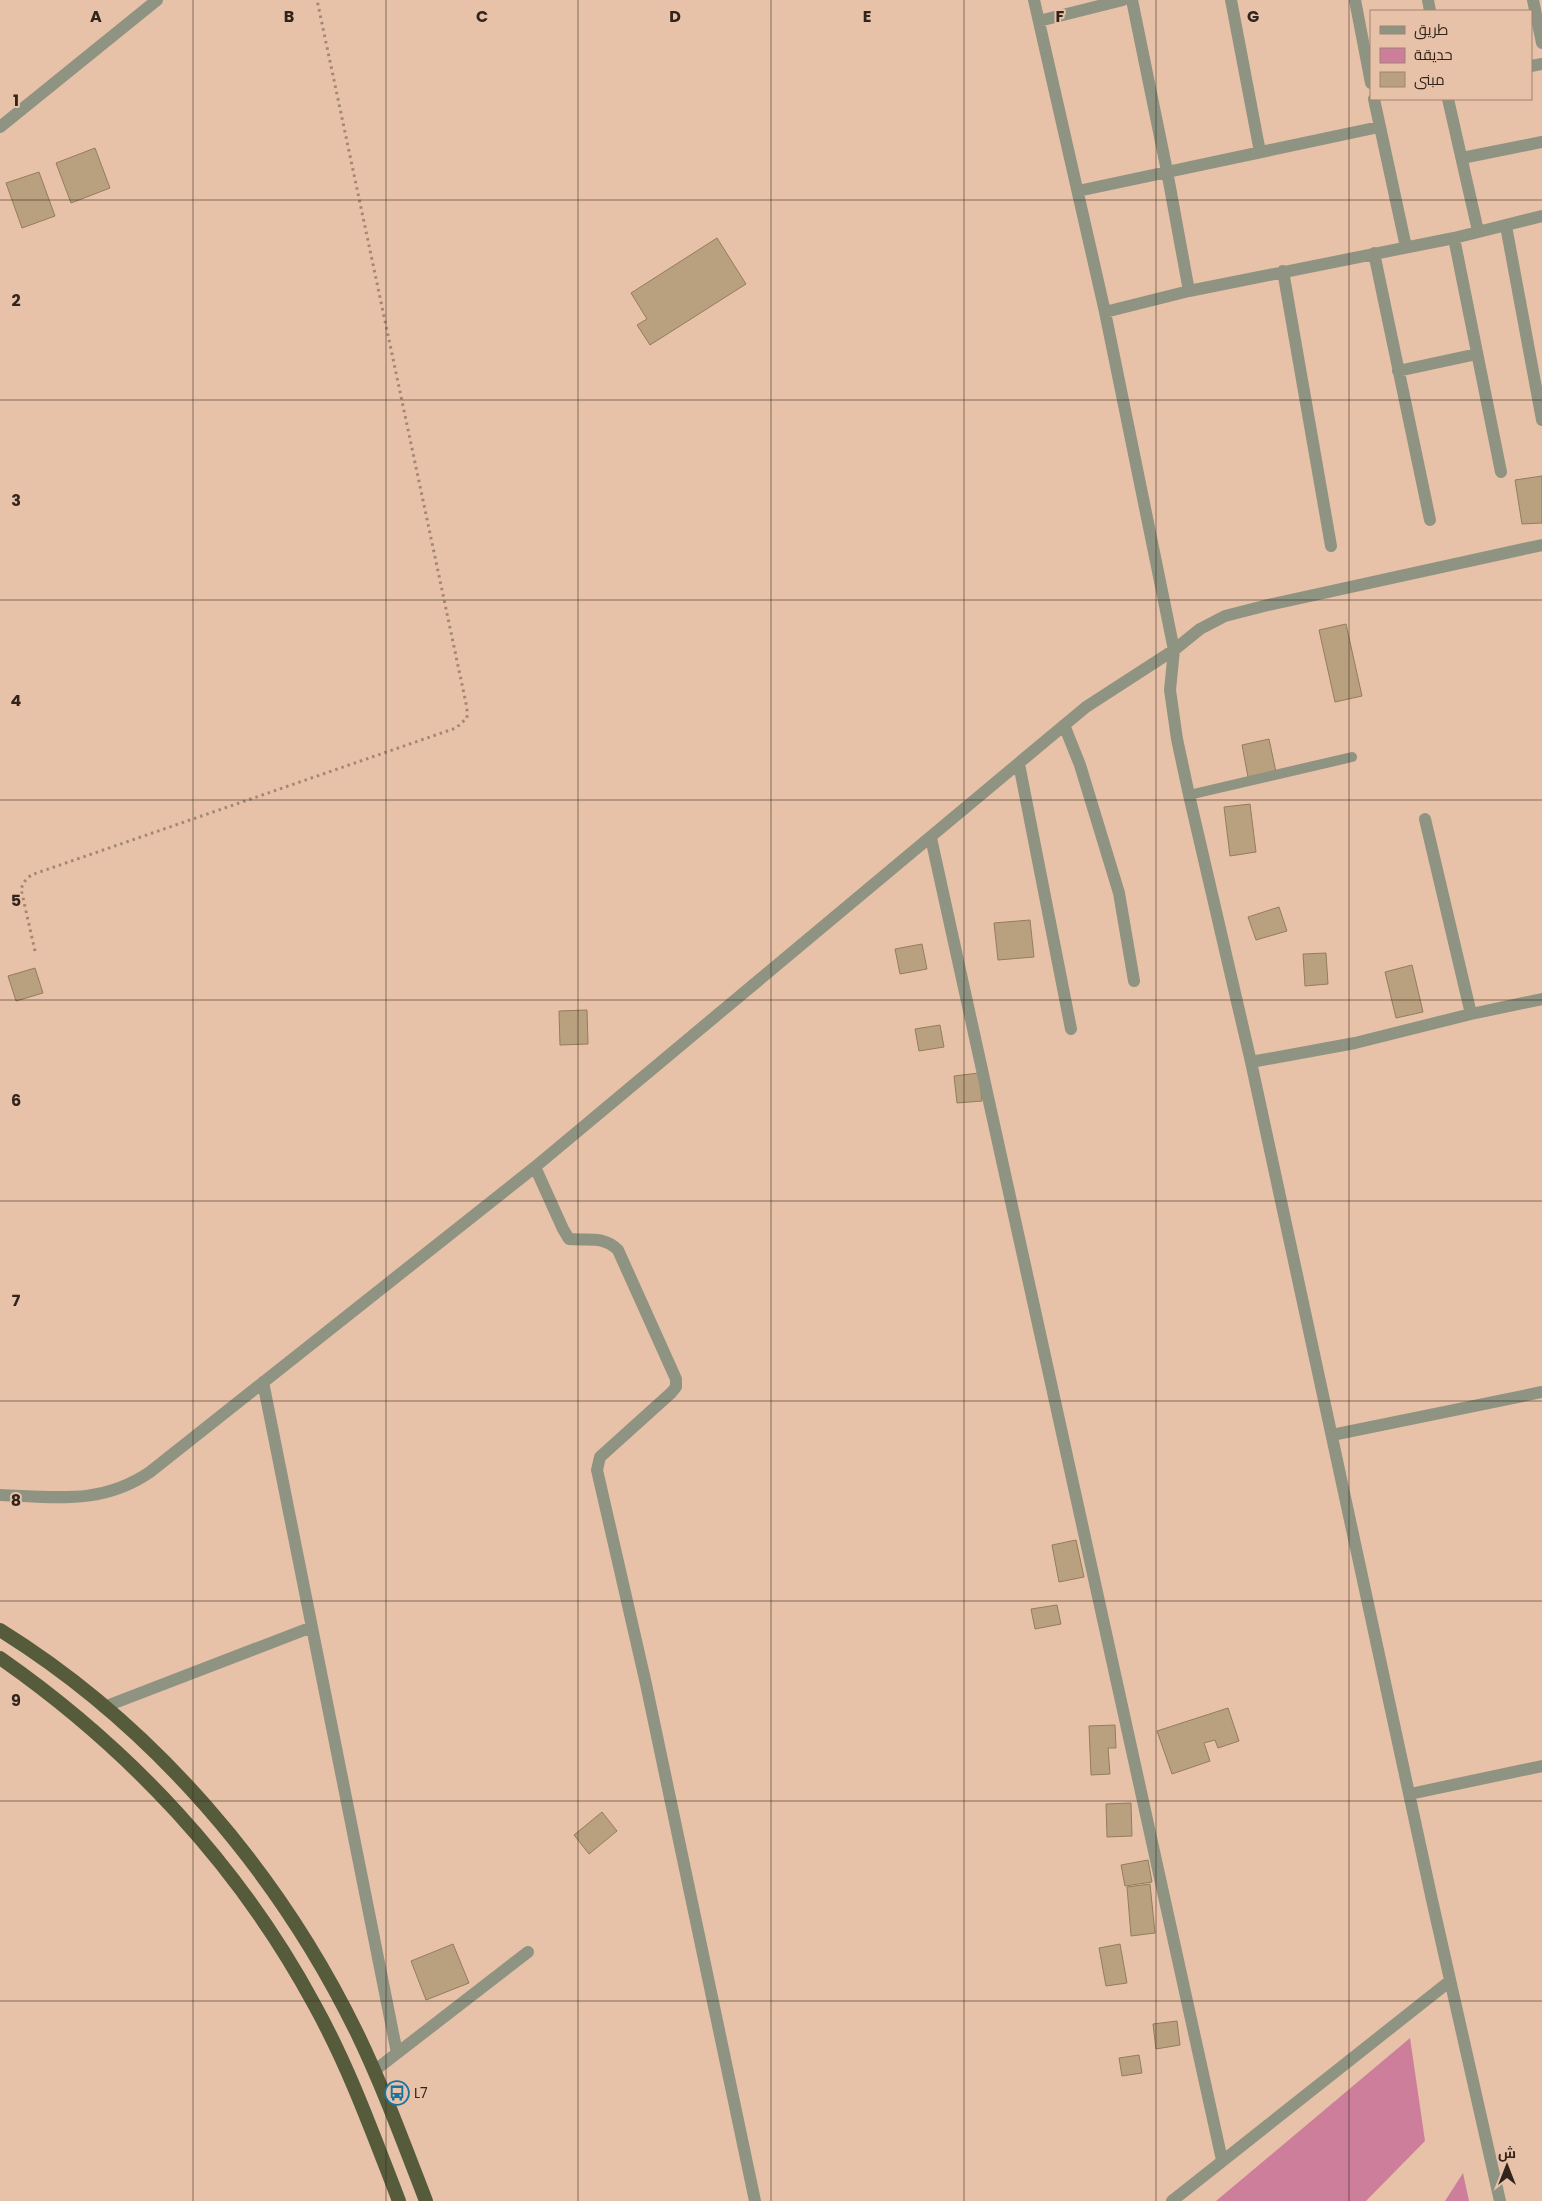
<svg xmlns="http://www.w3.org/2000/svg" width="1542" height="2201" viewBox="0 0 1542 2201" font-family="Poppins,Cairo,sans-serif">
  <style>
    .green { fill: #cc7e9a }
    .building { fill: #b9a180; stroke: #937d5c }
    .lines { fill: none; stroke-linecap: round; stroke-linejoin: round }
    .path { stroke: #a38774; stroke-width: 3; stroke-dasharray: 2.5 4; stroke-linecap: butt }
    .service { stroke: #8f9382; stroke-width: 10 }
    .minor { stroke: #8f9382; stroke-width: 12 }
    .trunk { stroke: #565c3b; stroke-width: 14 }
    .grid { fill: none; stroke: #32241b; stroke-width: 1; stroke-opacity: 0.55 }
    .labels { text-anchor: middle; stroke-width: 4; stroke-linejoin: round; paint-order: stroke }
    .poi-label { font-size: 14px; fill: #32241b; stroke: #e7c2a9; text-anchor: start }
    .grid-label { font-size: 16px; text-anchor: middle; font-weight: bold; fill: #32241b; stroke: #e7c2a9; stroke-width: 4; stroke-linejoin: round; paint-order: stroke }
  </style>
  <rect width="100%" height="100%" fill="#e7c2a9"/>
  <!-- green -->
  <path class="green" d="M1410,2038L1425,2141L1366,2201H1216Z
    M1463,2173L1469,2201H1445Z"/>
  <!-- building -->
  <path class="building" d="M95,148L110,188L71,203L56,163Z
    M39,172L55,216L22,228L6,183Z
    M717,238L746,284L650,345L637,325L647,319L631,293Z
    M1542,476V523L1522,524L1515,480Z
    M1346,624L1362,696L1335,702L1319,630Z
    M1269,739L1276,772L1248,777L1242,745Z
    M1250,804L1256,852L1230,856L1224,807Z
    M1279,907L1287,931L1256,940L1248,917Z
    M1030,920L1034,957L998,960L994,923Z
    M922,944L927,969L900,974L895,949Z
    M1326,953L1328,984L1305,986L1303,954Z
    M1412,965L1423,1012L1396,1018L1385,972Z
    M35,968L43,993L16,1001L8,976Z
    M587,1010L588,1044L560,1045L559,1011Z
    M940,1025L944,1047L919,1051L915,1029Z
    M979,1073L982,1101L957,1103L954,1076Z
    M1076,1540L1084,1577L1059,1582L1052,1545Z
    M1057,1605L1061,1624L1035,1629L1031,1609Z
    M1228,1708L1239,1741L1218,1748L1215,1740L1204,1743L1210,1761L1172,1774L1157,1731Z
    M1115,1725L1116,1748H1108L1110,1774L1091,1775L1089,1726Z
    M1131,1803L1132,1836L1107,1837L1106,1804Z
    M602,1812L617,1831L589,1854L574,1835Z
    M1148,1860L1152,1882L1125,1886L1121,1865Z
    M1150,1884L1155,1933L1131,1936L1127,1887Z
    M453,1944L469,1983L426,2000L411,1961Z
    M1120,1944L1127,1983L1106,1986L1099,1948Z
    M1177,2021L1180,2045L1156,2049L1153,2024Z
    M1139,2055L1142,2073L1122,2076L1119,2058Z"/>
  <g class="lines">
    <!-- path -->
    <path class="path" d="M35,951L21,889L24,882L31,875L456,728L467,718V708L317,0"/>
    <!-- service -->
    <path class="service" d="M1189,795L1352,757"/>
    <!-- minor -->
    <path class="minor" d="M1034,0L1105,312L1174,650L1170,690L1177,739L1189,795L1251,1062L1432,1900L1500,2201
      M1132,0L1167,171L1189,291
      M1231,0L1260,152
      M1355,0L1371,83
      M1428,0L1430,11
      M1533,0L1542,43
      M1039,21L1123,0
      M1531,66L1542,64
      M1374,99L1406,247
      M1448,99L1478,231
      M0,127L157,0
      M1462,158L1542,142
      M1078,191L1379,127
      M1506,226L1542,420
      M1454,238L1501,472
      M1374,253L1430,520
      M1283,271L1331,546
      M1105,312L1189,291L1454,238L1542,216
      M1398,371L1477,354
      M1064,725L1080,765L1119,893L1134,981
      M1019,764L1071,1029
      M1425,819L1471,1014
      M931,838L1222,2160
      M1251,1062L1355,1043L1471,1014L1542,999
      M535,1167L563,1229L569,1239C587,1241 603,1235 618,1250L676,1379V1387L671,1393L600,1457L597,1470L646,1684L755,2201
      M263,1382L397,2053
      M1332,1435L1542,1392
      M0,1495C56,1497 102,1505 150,1472L535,1167L1086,707L1174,650L1200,629L1225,616L1268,605L1542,545
      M104,1707L312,1627
      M1410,1794L1542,1766
      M374,2071L528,1952
      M1172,2201L1450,1981"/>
    <!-- trunk -->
    <path class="trunk" d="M0,1630C153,1725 278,1871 357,2033C383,2087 404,2144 426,2201
      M0,1658C129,1748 239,1865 314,2004C349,2067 373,2134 399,2201"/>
  </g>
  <!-- grid -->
  <path class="grid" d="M193,0V2201M386,0V2201M578,0V2201M771,0V2201M964,0V2201M1156,0V2201M1349,0V2201M0,200H1542M0,400H1542M0,600H1542M0,800H1542M0,1000H1542M0,1201H1542M0,1401H1542M0,1601H1542M0,1801H1542M0,2001H1542"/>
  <!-- icons -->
  <defs>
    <g id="bus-ring" transform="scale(1.25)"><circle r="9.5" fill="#e7c2a9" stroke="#1774a2" stroke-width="1.5"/><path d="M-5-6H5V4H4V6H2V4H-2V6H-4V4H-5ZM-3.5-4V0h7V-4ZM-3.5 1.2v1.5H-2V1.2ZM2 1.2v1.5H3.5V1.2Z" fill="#1774a2"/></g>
  </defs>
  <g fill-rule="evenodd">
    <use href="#bus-ring" x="397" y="2093"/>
  </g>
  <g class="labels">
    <!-- poi labels -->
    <g class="poi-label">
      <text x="414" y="2098">L7</text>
    </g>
  </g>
  <g class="grid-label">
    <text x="96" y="22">A</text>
    <text x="289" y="22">B</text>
    <text x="482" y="22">C</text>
    <text x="675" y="22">D</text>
    <text x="867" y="22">E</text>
    <text x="1060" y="22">F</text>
    <text x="1253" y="22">G</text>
    <text x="16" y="106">1</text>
    <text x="16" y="306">2</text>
    <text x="16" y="506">3</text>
    <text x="16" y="706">4</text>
    <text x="16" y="906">5</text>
    <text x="16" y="1106">6</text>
    <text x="16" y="1306">7</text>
    <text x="16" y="1506">8</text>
    <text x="16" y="1706">9</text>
  </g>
  <!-- legend -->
  <rect x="1370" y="10" width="162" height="90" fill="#e7c2a9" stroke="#9f8370"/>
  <rect x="1380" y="26" width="25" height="8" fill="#8f9382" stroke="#9f8370"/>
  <text x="1414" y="35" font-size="15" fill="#32241b">طريق</text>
  <rect x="1380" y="48" width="25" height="15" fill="#cc7e9a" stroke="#9f8370"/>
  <text x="1414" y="60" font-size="15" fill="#32241b">حديقة</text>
  <rect x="1380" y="72" width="25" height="15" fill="#b9a180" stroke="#9f8370"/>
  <text x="1414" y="85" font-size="15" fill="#32241b">مبنى</text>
  <!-- north arrow -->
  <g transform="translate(1507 2166)" stroke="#e7c2a9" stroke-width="4" paint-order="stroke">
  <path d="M0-4L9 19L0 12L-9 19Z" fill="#32241b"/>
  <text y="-8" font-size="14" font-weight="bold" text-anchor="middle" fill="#32241b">ش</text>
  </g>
</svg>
